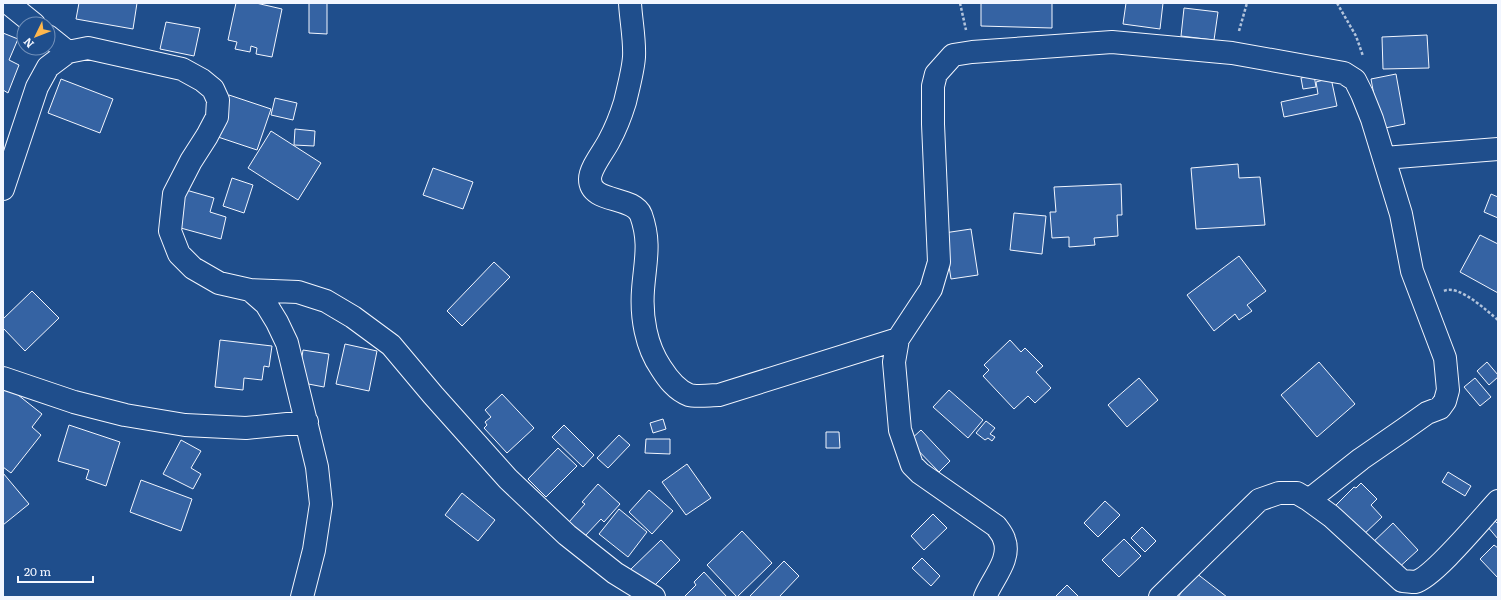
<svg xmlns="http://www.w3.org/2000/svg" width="1501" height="600" viewBox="0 0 1501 600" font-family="Literata,serif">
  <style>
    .building { fill: #3563a3; stroke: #f2f6ff }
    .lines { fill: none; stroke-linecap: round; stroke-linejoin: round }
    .street-casing { stroke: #f2f6ff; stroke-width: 24 }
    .path { stroke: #b3c4dc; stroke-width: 2.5; stroke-dasharray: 3 2; stroke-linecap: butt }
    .street { stroke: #1f4e8c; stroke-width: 22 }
  </style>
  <rect width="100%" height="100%" fill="#1f4e8c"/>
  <!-- building -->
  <path class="building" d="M79,3H137L133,29L76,19Z
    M236,3H256L282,9L272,57L256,54L257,48L251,46L250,52L235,49L237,42L228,40Z
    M309,3H327V34L309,33Z
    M981,3H1052V28L981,26Z
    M1126,3H1163L1160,29L1123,24Z
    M1184,8L1218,12L1214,40L1181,36Z
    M166,22L200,28L194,56L160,49Z
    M3,33L18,39L9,60L19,65L8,93L3,90Z
    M1427,35L1429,68L1383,69L1382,37Z
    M1396,74L1405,124L1380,129L1371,79Z
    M1314,75L1316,87L1303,89L1301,78Z
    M1331,78L1337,106L1284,117L1281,102L1318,94L1316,82Z
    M61,79L113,99L100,133L48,113Z
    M229,95L271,109L257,150L215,136Z
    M275,98L297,103L293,120L271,115Z
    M295,129L315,131L314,146L294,145Z
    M271,131L321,163L298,200L248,168Z
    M1238,164L1239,178L1260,177L1265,225L1196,229L1191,168Z
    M433,168L473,182L463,209L423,195Z
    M232,178L253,185L244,213L223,206Z
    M1121,184L1122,215H1117L1118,236L1094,238L1095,245L1069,247V237L1052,238L1050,212H1056L1054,187Z
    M186,190L214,198L210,212L226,217L221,239L177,227Z
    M1491,194L1498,197V218L1484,212Z
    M1014,213L1046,216L1042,254L1010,250Z
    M971,229L978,275L951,279L944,233Z
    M1480,235L1498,244V293L1460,272Z
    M1239,256L1266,291L1247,305L1252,311L1239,320L1235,314L1214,331L1187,295Z
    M494,262L510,277L462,326L447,311Z
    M32,291L59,318L25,351L3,328V319Z
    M220,340L272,346L269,367L264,366L262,380L244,378L243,390L215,387Z
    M1010,340L1021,352L1025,348L1043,366L1036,372L1051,388L1035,403L1028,396L1014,409L983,376L989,370L984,365Z
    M345,344L377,351L369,391L336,384Z
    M303,350L329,354L324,387L298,382Z
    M1319,362L1355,404L1317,437L1281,395Z
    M1487,362L1498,375V377L1489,385L1477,371Z
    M1139,378L1158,400L1127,427L1108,405Z
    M1475,378L1491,397L1480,406L1464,387Z
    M3,383L42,414L32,427L41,435L11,473L3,467Z
    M949,390L983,420L968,438L933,407Z
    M502,394L534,428L507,453L484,428L487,425L485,422L491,417L485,410Z
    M663,419L666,429L653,433L650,423Z
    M986,421L995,428L990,434L995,437L992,441L988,438L985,440L976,433Z
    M69,425L120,442L106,486L86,479L89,470L58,461Z
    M564,425L594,455L583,467L552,437Z
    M921,430L950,461L939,472L909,441Z
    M826,432H839L840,448H826Z
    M619,435L630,445L608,468L597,458Z
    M646,439H670V454L645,453Z
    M181,440L201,451L191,468L201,474L193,489L163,474Z
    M558,448L577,466L546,497L528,479Z
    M687,464L711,498L686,515L662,482Z
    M1448,472L1471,486L1465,496L1442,482Z
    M3,473L29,504L3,525Z
    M141,480L192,499L181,531L130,512Z
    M1361,483L1377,499L1371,505L1382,517L1361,537L1333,508L1354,487L1356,488Z
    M598,484L620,504L604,522L601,519L585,536L569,522L585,504L582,502Z
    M649,490L673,511L652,534L629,512Z
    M462,493L495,520L478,541L445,515Z
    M1105,501L1120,515L1098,537L1084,523Z
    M619,509L647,532L628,557L599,534Z
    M933,514L947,528L924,550L911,536Z
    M1494,520L1498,524V539L1487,526Z
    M1393,523L1418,550L1395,571L1370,545Z
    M1142,527L1156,541L1145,552L1131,538Z
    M742,531L772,563L737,597L707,565Z
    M1124,539L1141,556L1119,577L1102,560Z
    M661,540L680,560L650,590L630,570Z
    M1494,545L1498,548V578L1480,559Z
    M922,558L940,576L931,586L912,568Z
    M784,561L799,576L779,597H749Z
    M704,572L727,597H686L685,596L696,585L694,582Z
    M1196,573L1227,597H1178Z
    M1067,585L1079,597H1055Z"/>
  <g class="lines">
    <!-- street casing -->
    <g class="street-casing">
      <path id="street" d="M8,3L34,24
        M630,3C631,21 635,40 634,57C633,71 628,89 625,102C621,115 615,130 609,141C604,151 590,168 590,179C590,204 633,195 641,215C651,243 645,262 643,290C641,317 646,346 661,368C668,379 676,390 689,395C695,397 711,395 719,395L898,339
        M48,36L68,52
        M1384,158L1498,149
        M3,189L37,87L48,67L68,52L88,48L182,69L202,80L213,89L218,100L217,117L207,136L191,161L174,194L170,231L179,254L193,268L219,283L250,290L266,304L277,322L287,343L317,467L321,504L314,550L302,597
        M250,290L298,292L326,301L353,317L391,345L433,395L508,479L567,535L615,573L654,597
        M3,378L74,402L125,415L185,425L246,428L307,422
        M985,597C992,579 1012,559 1004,539C1003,535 999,530 996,526L920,473L912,465L900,430L894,362L898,339L931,289L939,262L933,124V86L936,74L953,55L972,52L1112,42L1232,53L1344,73L1355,80L1362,94L1372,119L1401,214L1412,271L1445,358L1448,390L1445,401L1440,408L1427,413L1403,430L1361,459L1309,500
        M1160,597L1259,500L1279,493H1297L1309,500L1331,516L1402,581C1406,581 1411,582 1415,582C1433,578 1483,517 1498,501"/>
    </g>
    <!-- path -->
    <path class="path" d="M960,3L966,30
      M1337,3L1356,36L1363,56
      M1239,31L1247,3
      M1444,291C1459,284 1487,311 1498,320"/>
    <!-- street -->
    <use href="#street" class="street"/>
  </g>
  <!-- border -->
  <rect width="1501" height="600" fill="none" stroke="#f2f6ff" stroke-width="8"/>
  <!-- north arrow -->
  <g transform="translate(36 36) rotate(227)"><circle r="19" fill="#1f4e8c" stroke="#7391ba"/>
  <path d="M0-3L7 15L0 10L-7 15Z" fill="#ffb74d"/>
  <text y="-6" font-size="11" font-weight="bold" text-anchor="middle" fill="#f2f6ff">N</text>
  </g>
  <!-- scale -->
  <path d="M18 576v6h75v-6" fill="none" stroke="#f2f6ff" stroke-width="2"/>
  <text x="24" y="576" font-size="12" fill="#f2f6ff" stroke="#1f4e8c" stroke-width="3" paint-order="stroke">20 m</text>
</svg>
